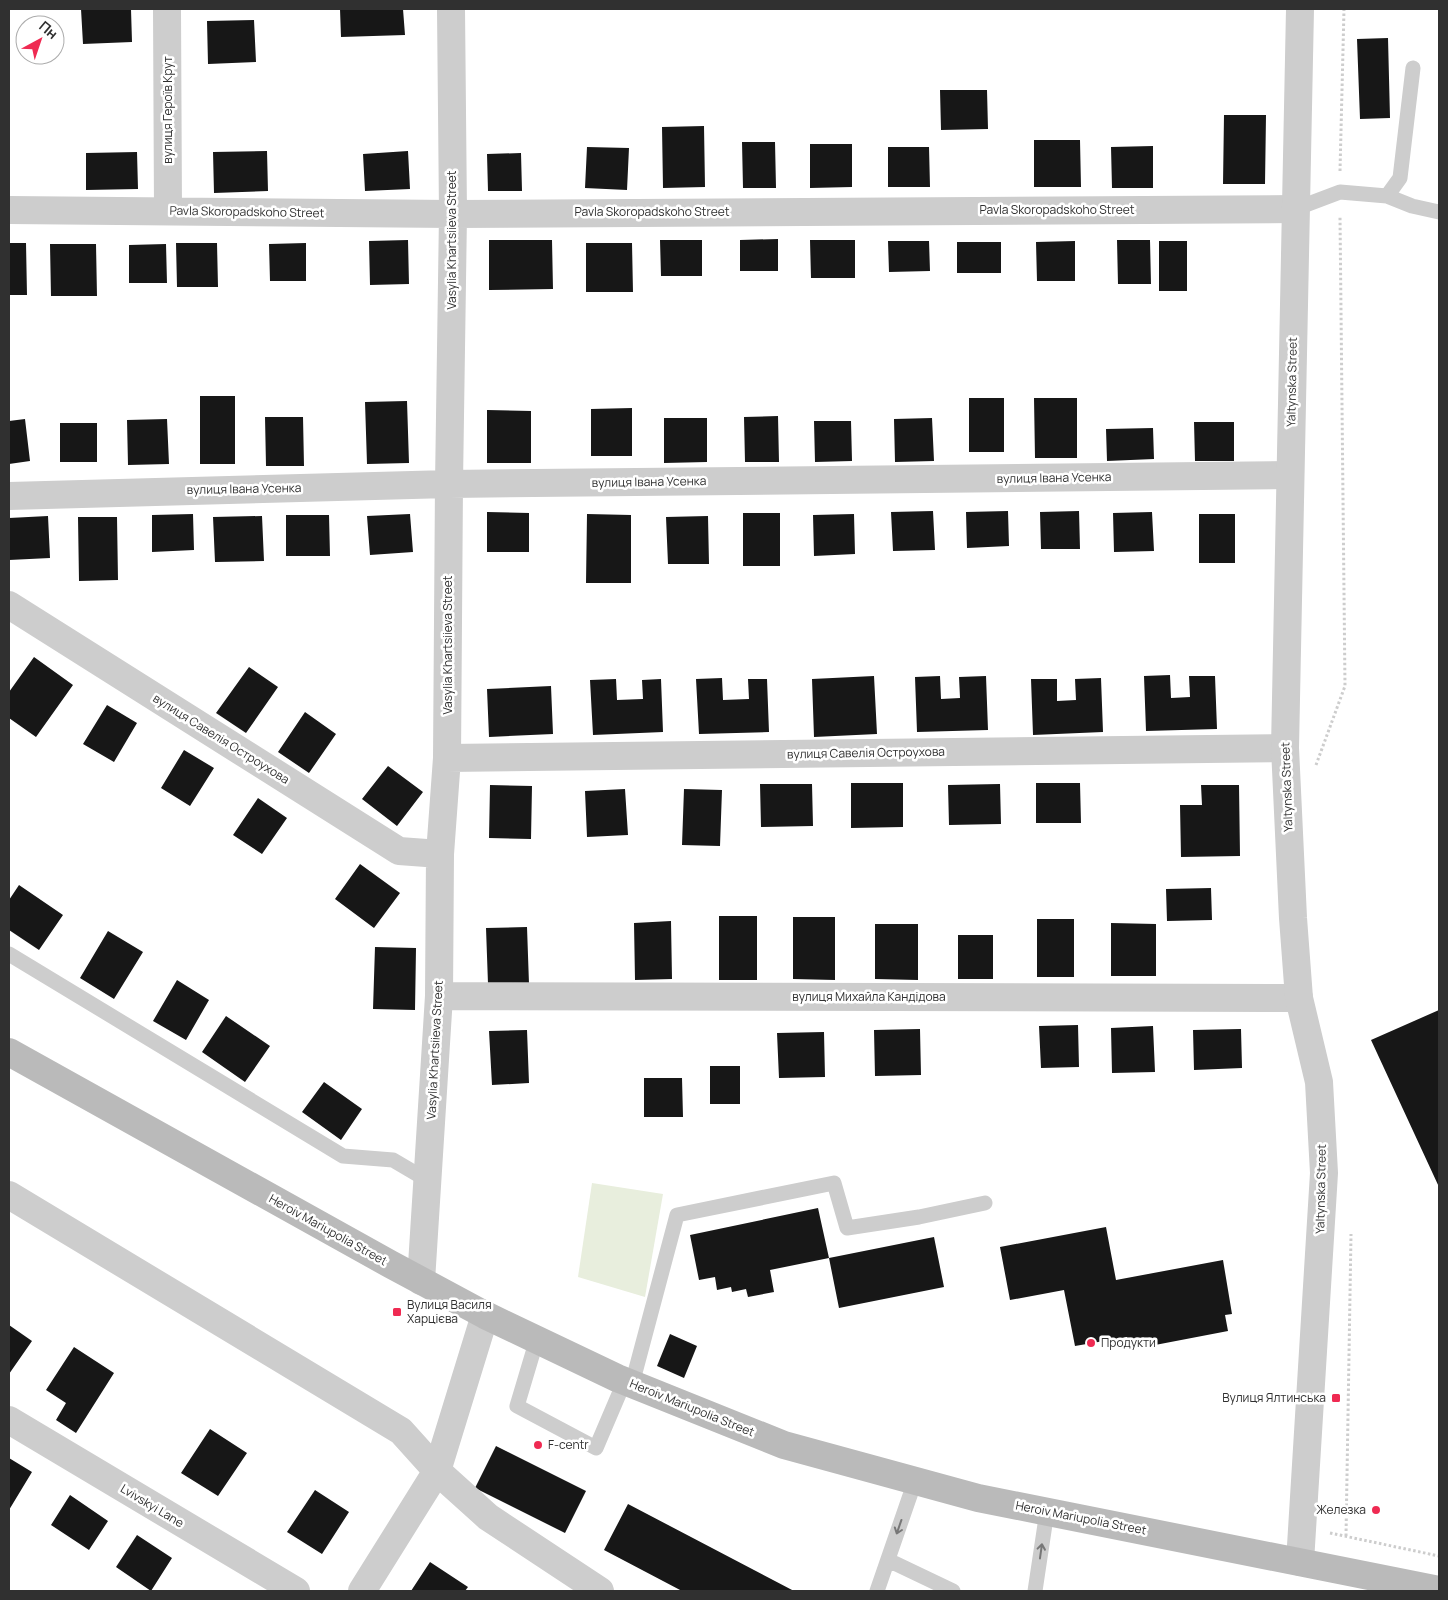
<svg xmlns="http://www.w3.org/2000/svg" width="1448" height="1600" viewBox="0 0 1448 1600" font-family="Manrope,sans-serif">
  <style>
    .green { fill: #e8eedd }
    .building { fill: #171717 }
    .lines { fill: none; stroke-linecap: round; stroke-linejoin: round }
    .path { stroke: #cdcdcd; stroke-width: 3; stroke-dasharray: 2.5 2.5; stroke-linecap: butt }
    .service { stroke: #cdcdcd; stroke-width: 15 }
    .minor { stroke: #cdcdcd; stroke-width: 28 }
    .tertiary { stroke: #cdcdcd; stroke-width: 28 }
    .secondary { stroke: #bababa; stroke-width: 28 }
    .oneway { stroke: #777 }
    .poi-dot { fill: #ef2a52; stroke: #fff; stroke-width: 2 }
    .labels { text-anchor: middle; stroke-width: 5; stroke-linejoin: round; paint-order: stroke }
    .street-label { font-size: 12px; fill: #303030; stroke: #fff }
    .poi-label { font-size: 12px; fill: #303030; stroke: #fff; text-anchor: start }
  </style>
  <rect width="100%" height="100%" fill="#fff"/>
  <!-- green -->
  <path class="green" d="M592,1183L663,1194L645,1297L578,1277Z"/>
  <!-- building -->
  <path class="building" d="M81,9H131L132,42L83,44Z
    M340,9H403L405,35L341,37Z
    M254,20L256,62L208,64L207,21Z
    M1388,38L1390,118L1360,119L1357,39Z
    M940,90H987L988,129L941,130Z
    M1224,115H1266L1265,184H1223Z
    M704,126L705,187L663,188L662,127Z
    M1034,140H1080L1081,187H1034Z
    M742,142H775L776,188H743Z
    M810,144H852V187L810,188Z
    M1153,146V188H1112L1111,147Z
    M587,147L629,148L627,190L585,188Z
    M888,147H929L930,187H888Z
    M267,151L268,191L214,193L213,152Z
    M408,151L410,189L365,191L363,154Z
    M137,152L138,189L86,190V153Z
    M521,153L522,191H488L487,154Z
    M778,239V271H740V240Z
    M408,240L409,284L370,285L369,241Z
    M489,240H552L553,289L489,290Z
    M660,240H702V276H661Z
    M810,240H855V278H811Z
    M1117,240H1150L1151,284H1118Z
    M888,241H929L930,271L889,272Z
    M1075,241V281H1037L1036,242Z
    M1159,241H1187V291H1159Z
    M957,242H1001V273H957Z
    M9,243H26L27,295H9Z
    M176,243H217L218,287H177Z
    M306,243V281H270L269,244Z
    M586,243H632L633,292H586Z
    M50,244H96L97,296H51Z
    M166,244L167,283H129V245Z
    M200,396H235V464H200Z
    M969,398H1004V452H969Z
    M1034,398H1077V458H1035Z
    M407,401L409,463L367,464L365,402Z
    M632,408V456H591V409Z
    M487,410L531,411V463H487Z
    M778,416L779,462H745L744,417Z
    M265,417H303L304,466H266Z
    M664,418H707V462L664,463Z
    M932,418L934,461L895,462L894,419Z
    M25,419L30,461L9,464V421Z
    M167,419L169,464L128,465L127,420Z
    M814,421H851L852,461L815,462Z
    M1194,422H1234V461H1195Z
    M60,423H97V462H60Z
    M1153,428L1154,459L1107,461L1106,429Z
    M933,511L935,550L893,551L891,512Z
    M1008,511L1009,546L967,548L966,512Z
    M1079,511L1080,549H1041L1040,512Z
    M487,512L529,513V552H487Z
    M1152,512L1154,551L1114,552L1113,513Z
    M743,513H780V566H743Z
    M193,514L194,550L152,552V515Z
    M410,514L413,552L370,555L367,516Z
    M587,514L631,515V583H586Z
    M854,514L855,554L814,556L813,515Z
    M1199,514H1235V563H1199Z
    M286,515H329L330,556H286Z
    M48,516L50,558L9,560V518Z
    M262,516L264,561L215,562L213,517Z
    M708,516L709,564H668L666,517Z
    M78,517H117L118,580L79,581Z
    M34,657L73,685L36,737L9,718V692Z
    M249,667L278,687L246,733L216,713Z
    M1170,675L1171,698L1190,697L1189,676H1215L1217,729L1146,731L1144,676Z
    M874,676L877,734L814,737L812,679Z
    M940,676L941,699L960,698L959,677L986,676L988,730L917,732L915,677Z
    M722,678L723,700L749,699L748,679H767L769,732L699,734L696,679Z
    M1101,678L1103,732L1033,735L1031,679H1057V701L1076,700L1075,679Z
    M616,679L617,700L643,699L642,680L661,679L663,732L593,735L590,680Z
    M551,686L553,734L489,737L487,689Z
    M107,705L137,723L114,762L83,744Z
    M305,712L336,734L309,773L278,752Z
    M184,750L214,768L190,806L161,788Z
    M388,766L423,792L397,826L362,799Z
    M851,783H903V827L851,828Z
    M1036,783H1080L1081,823H1036Z
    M760,784H812L813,826L761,827Z
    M1000,784L1001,824L949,825L948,785Z
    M490,785L532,786L531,839L489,838Z
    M1201,785H1239L1240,856L1181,857L1180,805H1202Z
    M625,789L628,835L587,837L585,791Z
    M684,789L722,790L720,846L682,845Z
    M258,798L287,818L262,854L233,835Z
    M360,864L400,893L374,928L335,899Z
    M19,885L63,915L39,950L9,930V900Z
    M1211,888L1212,920L1167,921L1166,889Z
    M719,916H757V980H719Z
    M793,917H835V980L793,979Z
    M1037,919H1074V977H1037Z
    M671,921L672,979L635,980L634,923Z
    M1111,923L1156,924V976H1111Z
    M875,924H918V980L875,979Z
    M527,927L529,984H488L486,928Z
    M108,931L143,952L114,999L80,978Z
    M958,935H993V979H958Z
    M375,947L416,948L415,1010L373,1009Z
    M177,980L209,1000L186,1040L153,1021Z
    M1439,1010V1187L1371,1040Z
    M226,1016L270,1046L245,1082L202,1052Z
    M1078,1025L1079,1067L1041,1068L1039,1026Z
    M1153,1026L1155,1072L1112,1073L1111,1028Z
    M920,1029L921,1075L875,1076L874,1030Z
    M1241,1029L1242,1068L1194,1070L1193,1030Z
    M527,1030L529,1083L492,1085L489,1031Z
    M824,1032L825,1077L779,1078L777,1033Z
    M710,1066H740V1104H710Z
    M644,1078H682L683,1117H644Z
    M324,1082L362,1109L341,1140L302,1112Z
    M818,1208L829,1258L934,1237L944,1287L839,1308L829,1258L770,1270L774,1292L748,1297L746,1289L732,1292L731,1287L717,1290L715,1277L699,1280L690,1235Z
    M1106,1227L1116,1280L1223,1260L1232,1314L1225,1315L1228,1331L1129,1350L1127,1337L1075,1346L1064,1290L1010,1300L1000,1247Z
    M9,1325L32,1341L9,1374Z
    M670,1334L697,1346L684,1378L657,1366Z
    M74,1347L114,1373L76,1433L56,1420L66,1403L46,1390Z
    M210,1429L247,1453L218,1496L181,1473Z
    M496,1446L586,1491L565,1533L475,1488Z
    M9,1458L32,1472L9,1510Z
    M315,1490L349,1512L322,1554L287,1532Z
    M70,1495L108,1521L89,1550L51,1525Z
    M628,1504L794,1591H682L604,1550Z
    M137,1535L172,1558L151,1591L116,1567Z
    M430,1562L468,1587L465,1591H411Z"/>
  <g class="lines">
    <!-- path -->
    <path class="path" d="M1340,171L1344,9
      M1316,765L1345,686L1340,217
      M1330,1533L1439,1556
      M1346,1536L1351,1234"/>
    <!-- service -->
    <path class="service" d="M1387,196L1400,178L1413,68
      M1295,209L1340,192L1387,196L1412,206L1439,212
      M9,954L343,1156L393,1160L427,1180
      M537,1339L517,1406L596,1448L625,1380
      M632,1384L677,1215L834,1183L847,1228L919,1217L985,1203
      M888,1560L953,1591
      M877,1591L915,1481
      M1035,1591L1047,1511"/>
    <!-- minor -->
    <path class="minor" d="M167,9L168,211
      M9,210L453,214L1295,209
      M9,496L449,484L1290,475
      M9,605L399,851L440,854
      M447,758L1285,748
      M439,996L1299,998
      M9,1195L401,1431L437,1471L488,1517L600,1591
      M421,1281L439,996L440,854L447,758L449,484L453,214L451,9
      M9,1420L296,1591
      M362,1591L437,1471L485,1315"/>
    <!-- tertiary -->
    <path class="tertiary" d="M1300,9L1285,748L1293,918L1299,998L1319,1082L1324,1173L1300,1562"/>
    <!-- secondary -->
    <path class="secondary" d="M9,1052L390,1264L485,1315L617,1378L784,1445L978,1498L1439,1590"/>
  </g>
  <!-- one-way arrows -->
  <defs><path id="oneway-shaft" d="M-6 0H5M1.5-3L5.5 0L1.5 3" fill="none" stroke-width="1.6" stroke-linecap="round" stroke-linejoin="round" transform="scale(1.25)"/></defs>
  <g class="oneway">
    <use href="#oneway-shaft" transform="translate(899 1527) rotate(109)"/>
    <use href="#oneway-shaft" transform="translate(1041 1551) rotate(-82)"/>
  </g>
  <!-- markers -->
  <g class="poi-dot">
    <rect x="392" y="1307" width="10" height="10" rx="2.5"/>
    <circle cx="1091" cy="1343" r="5"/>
    <rect x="1331" y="1393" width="10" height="10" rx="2.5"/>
    <circle cx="538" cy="1445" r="5"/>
    <circle cx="1376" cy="1510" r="5"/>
  </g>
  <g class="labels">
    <!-- street labels -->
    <g class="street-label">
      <text transform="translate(168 110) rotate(-90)" y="4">вулиця Героїв Крут</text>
      <text x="1057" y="214">Pavla Skoropadskoho Street</text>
      <text transform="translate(247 212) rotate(1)" y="4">Pavla Skoropadskoho Street</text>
      <text x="652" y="216">Pavla Skoropadskoho Street</text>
      <text transform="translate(452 240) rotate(-90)" y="4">Vasylia Khartsiieva Street</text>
      <text transform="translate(1292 382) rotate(-89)" y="4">Yaltynska Street</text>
      <text transform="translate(1054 478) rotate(-1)" y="4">вулиця Івана Усенка</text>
      <text transform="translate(649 482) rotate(-1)" y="4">вулиця Івана Усенка</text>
      <text transform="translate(244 489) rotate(-1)" y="4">вулиця Івана Усенка</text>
      <text transform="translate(448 645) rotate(-90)" y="4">Vasylia Khartsiieva Street</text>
      <text transform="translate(221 739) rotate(32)" y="4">вулиця Савелія Остроухова</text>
      <text transform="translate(866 753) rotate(-1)" y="4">вулиця Савелія Остроухова</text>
      <text transform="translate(1287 787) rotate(-92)" y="4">Yaltynska Street</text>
      <text x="869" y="1001">вулиця Михайла Кандідова</text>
      <text transform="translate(435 1050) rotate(-87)" y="4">Vasylia Khartsiieva Street</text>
      <text transform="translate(1321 1189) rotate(-89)" y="4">Yaltynska Street</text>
      <text transform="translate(328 1230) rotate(29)" y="4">Heroiv Mariupolia Street</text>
      <text transform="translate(692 1408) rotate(22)" y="4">Heroiv Mariupolia Street</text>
      <text transform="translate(152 1506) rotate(31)" y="4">Lvivskyi Lane</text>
      <text transform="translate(1081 1518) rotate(11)" y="4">Heroiv Mariupolia Street</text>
    </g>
    <!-- poi labels -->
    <g class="poi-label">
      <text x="407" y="1309">Вулиця Василя<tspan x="407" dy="14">Харцієва</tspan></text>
      <text x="1101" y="1347">Продукти</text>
      <text x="1326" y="1402" text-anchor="end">Вулиця Ялтинська</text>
      <text x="548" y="1449">F-centr</text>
      <text x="1366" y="1514" text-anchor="end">Железка</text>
    </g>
  </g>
  <!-- border -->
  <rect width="1448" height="1600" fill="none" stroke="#303030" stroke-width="20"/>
  <!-- north arrow -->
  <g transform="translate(40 40) rotate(40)"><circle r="24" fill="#ffffff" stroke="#acacac"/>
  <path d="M0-4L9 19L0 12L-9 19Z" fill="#ef2a52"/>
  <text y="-8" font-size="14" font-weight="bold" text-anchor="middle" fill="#303030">Пн</text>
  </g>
</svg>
